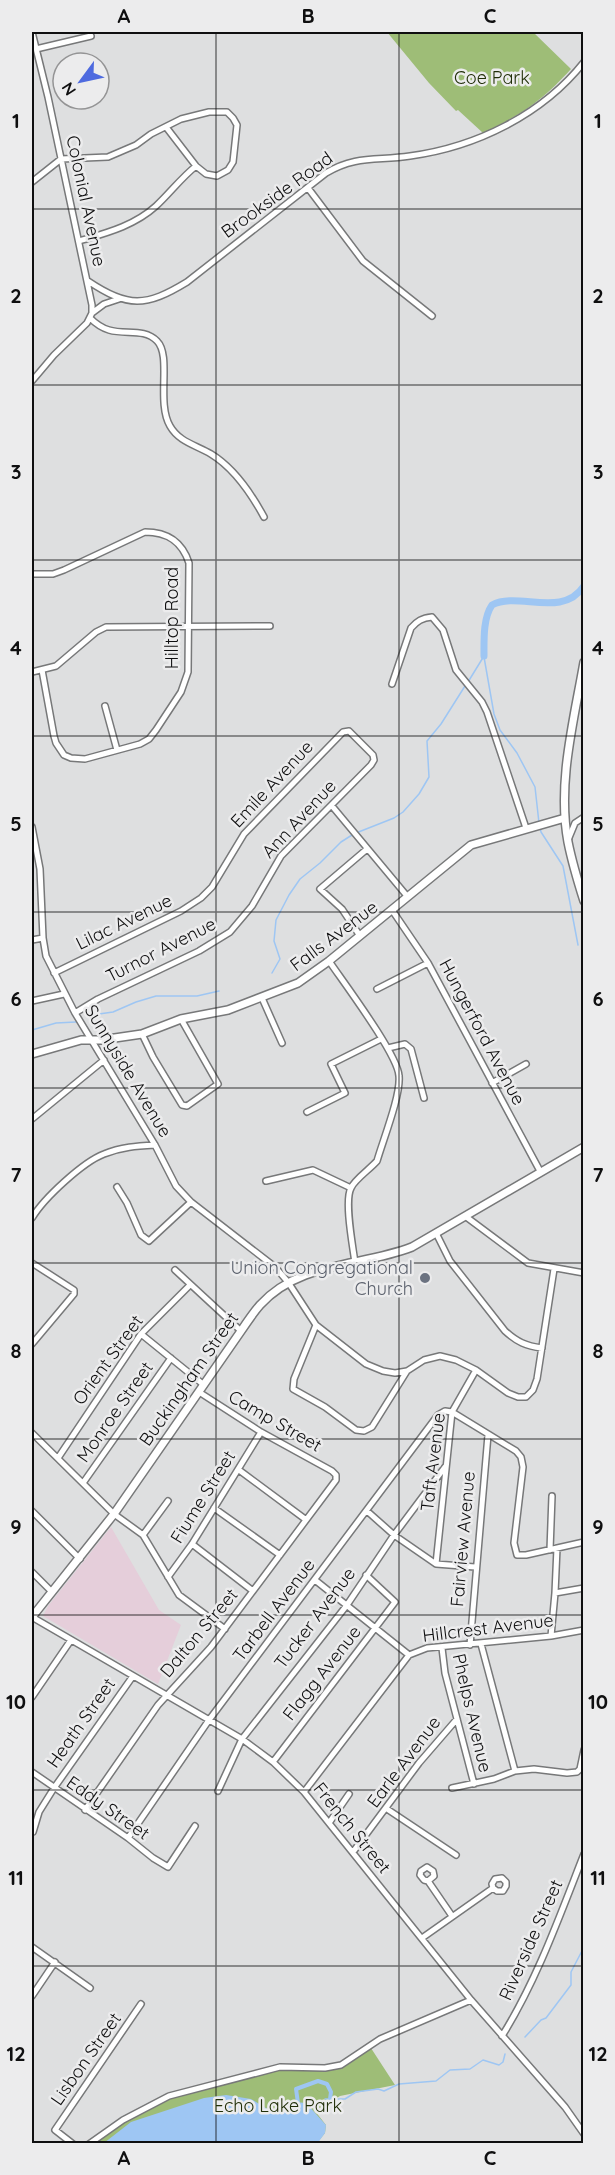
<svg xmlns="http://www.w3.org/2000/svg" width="615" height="2175" viewBox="0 0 615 2175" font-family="Quicksand,sans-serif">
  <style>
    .education { fill: #e5ceda }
    .green { fill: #9ebd77 }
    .water { fill: #9ec6f3 }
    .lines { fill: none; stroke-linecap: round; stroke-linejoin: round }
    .stream { stroke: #9ec6f3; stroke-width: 1.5 }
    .canal { stroke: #9ec6f3; stroke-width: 4 }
    .river { stroke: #9ec6f3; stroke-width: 7 }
    .minor-casing { stroke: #777879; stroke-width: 8 }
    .major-casing { stroke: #777879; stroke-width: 10 }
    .minor { stroke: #fff; stroke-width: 5 }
    .major { stroke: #fff; stroke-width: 7 }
    .grid { fill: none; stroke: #0f0f10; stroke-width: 1.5; stroke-opacity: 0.55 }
    .worship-dot { fill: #6b7280; stroke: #ececed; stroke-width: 2 }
    .labels { text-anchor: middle; stroke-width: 5; stroke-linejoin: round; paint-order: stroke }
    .park-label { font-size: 18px; fill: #212f08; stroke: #ececed }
    .street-label { font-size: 18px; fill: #0f0f10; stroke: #ececed }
    .worship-label { font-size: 18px; fill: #5b616d; stroke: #ececed; text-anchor: end }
    .neatline { fill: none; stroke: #0f0f10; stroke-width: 2 }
    .grid-label { font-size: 20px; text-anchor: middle; font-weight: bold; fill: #0f0f10 }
  </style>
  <rect width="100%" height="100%" fill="#dedfe0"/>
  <!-- education -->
  <path class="education" d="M111,1527L159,1610L181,1625L158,1684L43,1616L48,1606Z"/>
  <!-- green -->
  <path class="green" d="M387,32H533L571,69C542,101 521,115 483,133L458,110L456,111L429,83Z
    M369,2045L395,2085L340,2096L315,2111L326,2125L325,2133L317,2143L89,2144L169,2096L280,2067L341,2065Z"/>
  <!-- water -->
  <path class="water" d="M226,2095L251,2099L269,2110L277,2111L295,2102L306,2103L326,2125L325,2133L317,2144L104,2143L131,2122L204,2098Z"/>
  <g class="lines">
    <!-- stream -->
    <path class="stream" d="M484,657L494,714L500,730L517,753L535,787L539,823
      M468,682L484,656
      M540,827L541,832L563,866L578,945
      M356,833L394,818L403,812L419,794L429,777L427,741L441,724L465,686
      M272,973L280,959L274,941L276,920L289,895L300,879L320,863L341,842L352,835
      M99,1014L113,1012L136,1002L156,996H197L219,991
      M32,1030L56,1023L76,1022
      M525,2037L541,2020L546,2018L571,1985V1972L584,1947
      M325,2099H345L356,2092L378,2089L384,2091L399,2084L436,2081L450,2070L470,2069L483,2060L499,2065L503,2062L505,2054"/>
    <!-- canal -->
    <path class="canal" d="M298,2103L296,2089L318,2081L327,2084L331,2092L330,2099"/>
    <!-- river -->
    <path class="river" d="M484,656C484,640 483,618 492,605C518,591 562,619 584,586"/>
    <!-- minor casing -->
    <g class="minor-casing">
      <path id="minor" d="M36,49L91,36
        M32,182L61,159L108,157L136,145L151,134L181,119L209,112H227L233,118L237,125L233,162L228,170L217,176L206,174L196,166L166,127
        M308,188L363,261L432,316
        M79,241C106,233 134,226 156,206C170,193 181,178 196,166
        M88,281C128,308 146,307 187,282L326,173C356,155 377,161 410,156C476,147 542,115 584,62
        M92,313L104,304L119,299
        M90,318C95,323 102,328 109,330C126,335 144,328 157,341C172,356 156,402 170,426C179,442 196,445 211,454C234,468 251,493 264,517
        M32,381L54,355L87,323L92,313V305L48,97L32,32
        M32,574H53L64,570L145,532C167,532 182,541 189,563L188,672L181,692L156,730L149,739L140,744L85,759L71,758L64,755L56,743L54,736L42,670
        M32,672L56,666L96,632L106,627L270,626
        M392,684L411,628C417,621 422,618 432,617L443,630L456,670L482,702L487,712L526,828
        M105,706L117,750
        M332,806L407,896
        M32,827L40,869L43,938L46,956L75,1013L155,1145L176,1186L191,1202L275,1267L288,1282L316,1325L366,1364L383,1371L395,1373L407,1371L424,1360L440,1356L456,1360L476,1370L508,1393L518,1397H526L533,1390L537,1379L554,1269
        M568,840L575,823L584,817
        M392,910L428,963L540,1171
        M360,936L342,909L320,889L367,849
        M32,940L43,938
        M329,961C344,983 398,1055 399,1076C401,1095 383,1140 377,1161C370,1169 354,1180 351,1188C344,1201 353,1247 355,1263
        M54,973L181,911L201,898L212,887L244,834L343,732L349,731L373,755L374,760L371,765L281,856L252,906L230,932L199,951L98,999L75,1013
        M377,989L428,963
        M262,998L282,1043
        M32,1001L64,994
        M142,1034L153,1057L182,1105L187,1106L218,1084L181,1019
        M388,1048L405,1044L411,1049L424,1098
        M492,1083L526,1064
        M307,1112L345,1093L331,1064L381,1039
        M32,1119L104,1060
        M266,1181L313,1170L351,1188
        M117,1187L127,1203L141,1235L149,1241L191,1202
        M465,1216L528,1263L584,1273
        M32,1218C44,1198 83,1162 104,1154C121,1147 137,1146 155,1145
        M436,1233L450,1261L505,1331C517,1342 526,1346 542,1348
        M32,1263L74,1290V1294L32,1344
        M175,1270L241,1331
        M316,1325L294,1379L293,1389L325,1407L356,1430L364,1431L372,1427L407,1371
        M141,1334L204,1385
        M452,1412L516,1451L521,1457L523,1467L514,1543L517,1555H526L584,1542
        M32,1433L114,1514L143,1535L179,1595L225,1629
        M58,1458L141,1334L190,1285
        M239,1470L305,1519
        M83,1483L171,1358
        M214,1508L280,1555
        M32,1511L80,1559
        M367,1511L394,1535L436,1564L475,1567
        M143,1535L168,1501
        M192,1544L253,1591
        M550,1550L552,1496
        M436,1564L452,1412L476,1370
        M32,1572L52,1592
        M168,1577L192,1544L261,1432
        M315,1580L409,1655L427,1648L551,1636L584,1630
        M555,1593L584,1588
        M32,1617L242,1739L273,1762L304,1792L471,2000L565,2107L584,2134
        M551,1636L555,1593L557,1548
        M481,1644L515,1771
        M470,1645L488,1435
        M442,1648L445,1673L474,1784
        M32,1697L71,1640
        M273,1762L395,1602L366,1575
        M32,1772L128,1838L153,1858L168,1867L195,1826
        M452,1788L494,1779L515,1771L534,1769L567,1773L577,1772L580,1769L584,1750
        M218,1791L242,1739L347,1605L394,1535L445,1467
        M304,1792L409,1655
        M387,1809L456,1855
        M85,1810L158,1705L211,1647L336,1480V1475L332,1471L261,1432L199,1392
        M329,1823L349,1794
        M33,1832L39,1812L54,1788L133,1676
        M128,1838L209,1720L438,1415L445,1411L452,1412
        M353,1852L419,1763L457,1719
        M428,1881L424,1880L420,1875L421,1871L427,1867L433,1871L434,1876L428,1881L452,1916
        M422,1938L493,1888L492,1884L495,1879L502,1878L506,1882V1886L503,1891H497L493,1888
        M32,1947L90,1988
        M32,1996L55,1962
        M502,2036C537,1980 560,1915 584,1854
        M73,2144L55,2130L141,2004
        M89,2144L123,2120L169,2096L280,2067L325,2068L341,2065L380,2039L471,2000"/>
    </g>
    <!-- major casing -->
    <g class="major-casing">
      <path id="major" d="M584,662C574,720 557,783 568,842C572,862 578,882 584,901
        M32,1054L81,1040H101L142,1034L181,1019L228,1010L298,983L329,961L471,845L565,818
        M32,1617L114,1514L241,1331C247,1322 253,1313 260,1305C300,1261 361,1267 412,1247L584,1147"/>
    </g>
    <!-- minor -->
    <use href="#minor" class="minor"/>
    <!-- major -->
    <use href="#major" class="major"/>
  </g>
  <!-- grid -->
  <path class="grid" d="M216,32V2144M399,32V2144M32,209H584M32,385H584M32,560H584M32,736H584M32,912H584M32,1088H584M32,1263H584M32,1439H584M32,1615H584M32,1790H584M32,1966H584"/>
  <!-- markers -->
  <circle class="worship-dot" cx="425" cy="1278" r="6"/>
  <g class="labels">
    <!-- park labels -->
    <g class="park-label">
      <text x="492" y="84">Coe Park</text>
      <text x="278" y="2112">Echo Lake Park</text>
    </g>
    <!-- street labels -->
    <g class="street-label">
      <text transform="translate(277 195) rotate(-36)" y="6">Brookside Road</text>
      <text transform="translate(86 201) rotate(78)" y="6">Colonial Avenue</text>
      <text transform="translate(172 618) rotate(-90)" y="6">Hilltop Road</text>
      <text transform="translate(272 784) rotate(-47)" y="6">Emile Avenue</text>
      <text transform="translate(299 819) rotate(-47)" y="6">Ann Avenue</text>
      <text transform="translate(124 922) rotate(-26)" y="6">Lilac Avenue</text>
      <text transform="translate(334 936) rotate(-37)" y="6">Falls Avenue</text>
      <text transform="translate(161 950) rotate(-27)" y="6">Turnor Avenue</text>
      <text transform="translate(482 1032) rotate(62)" y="6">Hungerford Avenue</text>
      <text transform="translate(128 1071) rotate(59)" y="6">Sunnyside Avenue</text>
      <text transform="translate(108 1360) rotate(-54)" y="6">Orient Street</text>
      <text transform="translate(189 1379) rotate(-55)" y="6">Buckingham Street</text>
      <text transform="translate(115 1412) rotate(-55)" y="6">Monroe Street</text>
      <text transform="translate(275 1421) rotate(30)" y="6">Camp Street</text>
      <text transform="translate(433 1462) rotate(-83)" y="6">Taft Avenue</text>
      <text transform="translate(203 1497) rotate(-58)" y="6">Fiume Street</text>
      <text transform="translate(463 1539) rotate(-85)" y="6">Fairview Avenue</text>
      <text transform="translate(274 1610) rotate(-53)" y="6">Tarbell Avenue</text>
      <text transform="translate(315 1618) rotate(-53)" y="6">Tucker Avenue</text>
      <text transform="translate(488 1628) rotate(-7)" y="6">Hillcrest Avenue</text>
      <text transform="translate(199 1633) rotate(-50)" y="6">Dalton Street</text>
      <text transform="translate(322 1673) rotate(-52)" y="6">Flagg Avenue</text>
      <text transform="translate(472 1713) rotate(77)" y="6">Phelps Avenue</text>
      <text transform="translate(81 1723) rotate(-55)" y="6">Heath Street</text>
      <text transform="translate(404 1762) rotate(-53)" y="6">Earle Avenue</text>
      <text transform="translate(108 1808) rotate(35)" y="6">Eddy Street</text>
      <text transform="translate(352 1828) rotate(51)" y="6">French Street</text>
      <text transform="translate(531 1940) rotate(-66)" y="6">Riverside Street</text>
      <text transform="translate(86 2059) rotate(-55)" y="6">Lisbon Street</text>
    </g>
    <!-- worship labels -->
    <g class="worship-label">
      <text x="413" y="1274">Union Congregational<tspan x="413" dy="21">Church</tspan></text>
    </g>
  </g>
  <!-- border -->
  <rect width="615" height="2175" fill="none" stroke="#ececed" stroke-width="66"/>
  <!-- north arrow -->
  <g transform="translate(81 81) rotate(237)"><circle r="28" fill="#ececed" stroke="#949495" stroke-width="1.5"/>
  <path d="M0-4.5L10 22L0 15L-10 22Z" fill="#4e6adf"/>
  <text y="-9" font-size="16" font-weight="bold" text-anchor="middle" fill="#0f0f10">N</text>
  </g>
  <rect x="33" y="33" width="549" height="2109" class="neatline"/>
  <g class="grid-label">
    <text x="124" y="23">A</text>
    <text x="308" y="23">B</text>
    <text x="490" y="23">C</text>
    <text x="16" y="128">1</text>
    <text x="598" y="128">1</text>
    <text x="16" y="303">2</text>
    <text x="598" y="303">2</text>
    <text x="16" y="479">3</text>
    <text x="598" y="479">3</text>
    <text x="16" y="655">4</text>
    <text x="598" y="655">4</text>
    <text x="16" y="831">5</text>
    <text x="598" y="831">5</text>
    <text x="16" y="1006">6</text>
    <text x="598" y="1006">6</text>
    <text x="16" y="1182">7</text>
    <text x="598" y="1182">7</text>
    <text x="16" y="1358">8</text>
    <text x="598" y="1358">8</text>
    <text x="16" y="1534">9</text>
    <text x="598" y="1534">9</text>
    <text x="16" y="1709">10</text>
    <text x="598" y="1709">10</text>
    <text x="16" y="1885">11</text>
    <text x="598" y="1885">11</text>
    <text x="16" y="2061">12</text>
    <text x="598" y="2061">12</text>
    <text x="124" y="2165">A</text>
    <text x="308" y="2165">B</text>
    <text x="490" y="2165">C</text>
  </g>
</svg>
